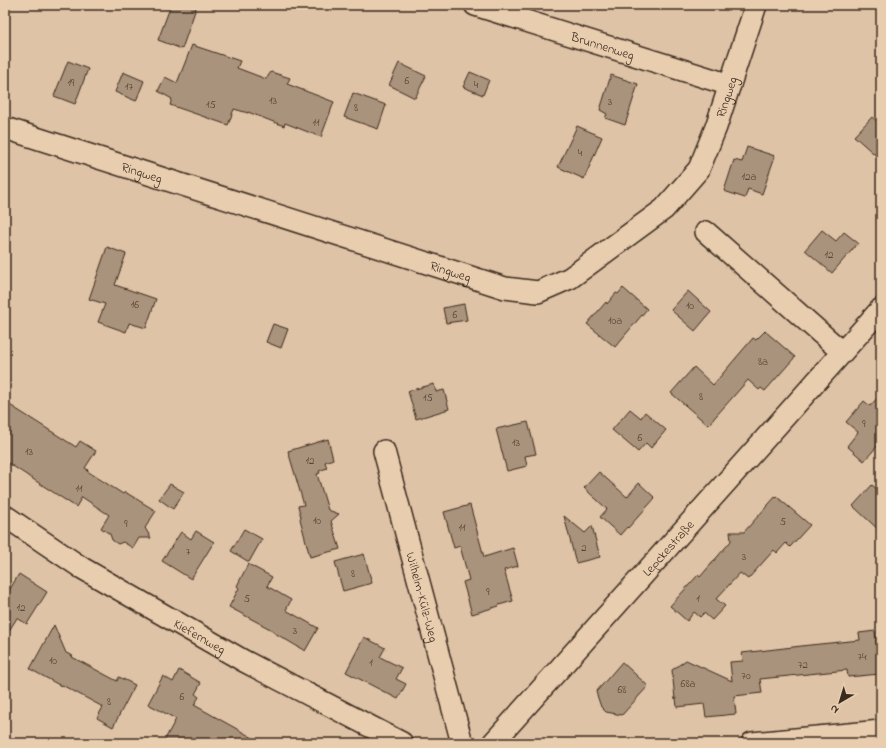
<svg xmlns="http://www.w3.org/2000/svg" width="886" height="748" viewBox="0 0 886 748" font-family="'Indie Flower',sans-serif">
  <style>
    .building { fill: #aa937c; stroke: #3b2a1e }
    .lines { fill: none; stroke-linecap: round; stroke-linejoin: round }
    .minor-casing { stroke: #3b2a1e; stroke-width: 24 }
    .minor { stroke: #e8cdaf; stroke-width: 21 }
    .labels { text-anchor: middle; stroke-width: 3; stroke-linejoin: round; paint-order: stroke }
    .number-label { font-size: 11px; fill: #574436 }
    .street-label { font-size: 13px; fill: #3b2a1e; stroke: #e8cdaf }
  </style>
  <rect width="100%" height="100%" fill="#dec3a6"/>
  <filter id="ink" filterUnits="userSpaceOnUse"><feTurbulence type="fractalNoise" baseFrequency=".025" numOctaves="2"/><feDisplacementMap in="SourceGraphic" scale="8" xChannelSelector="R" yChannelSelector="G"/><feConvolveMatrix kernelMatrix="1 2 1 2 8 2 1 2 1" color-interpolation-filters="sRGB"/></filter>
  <g filter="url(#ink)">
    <!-- building -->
    <path class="building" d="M171,5H197L182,49L158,40Z
      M192,45L240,61L237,68L266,79L271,72L290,78L287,84L334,102L321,137L285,123L284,126L248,112V113L234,109L228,125L170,105L172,99L158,91L165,77L177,83Z
      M68,61L88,69L75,104L54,96Z
      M399,63L426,76L415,98L389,85Z
      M123,72L144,81L136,101L115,92Z
      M470,72L489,80L483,95L463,87Z
      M611,75L638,84L625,125L605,118L607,114L600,110Z
      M353,93L386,105L378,129L344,117Z
      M872,117L881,125V160L854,136Z
      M577,126L602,137L584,179L558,167Z
      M747,147L775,156L762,194L748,189L745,198L724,191L734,160L742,162Z
      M822,230L836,241L844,232L858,243L832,273L805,250Z
      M107,247L126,254L115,285L156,299L146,328L129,323L126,332L98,322L105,304L89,299Z
      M623,288L647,309L615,347L587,324L606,302L607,304L616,293L618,294Z
      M688,291L711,312L695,331L671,310Z
      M464,304L467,320L446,323L443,308Z
      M273,324L288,329L281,348L266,342Z
      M765,331L795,357L765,391L761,388L759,390L748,380L708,425L671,393L694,367L713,385L753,338L756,340Z
      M434,384L436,392L444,390L449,409L416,419L408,391Z
      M881,394V442L864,461L847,446L858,432L846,422L864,401L870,406Z
      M5,402L76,447L80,441L96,451L85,468L88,470L87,471L123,494L125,492L156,511L145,528L151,538H139L133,548L123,542L118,544L112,540L110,534L101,528L109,515L82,497L76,507L5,461Z
      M630,409L641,418L645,412L666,430L651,448L646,443L638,452L612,430Z
      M528,422L536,454L525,456L527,466L507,471L496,429Z
      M328,439L333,459L325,462L327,468L319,471L320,473L317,474L328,510L339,514L331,521L340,549L310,557L300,519L301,517L298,506L304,505L288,451Z
      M599,472L627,497L639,483L655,498L628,528L627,527L620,535L600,517L607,509L584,488Z
      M170,484L184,492L173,509L159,499Z
      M872,485L881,493V532L853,506Z
      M776,496L810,525L790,547L786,543L777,553L774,550L748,579L740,573L716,599L725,606L712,620L704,613L700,617L694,612L687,621L670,606L698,575L700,577L731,541L730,532H744Z
      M470,505L484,557L513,548L518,566L504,570L513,601L499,605V606L472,614L463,582L469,580L460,546L454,548L444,512Z
      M564,516L585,533L592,526L600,557L576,563Z
      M244,529L262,539L249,562L231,551Z
      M196,531L214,542L191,579L162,561L181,532L191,539Z
      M364,554L372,583L343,591L335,562Z
      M248,564L272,577L267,586L291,600L286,610L318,628L305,651L273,632L274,631L229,607L239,588L237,586Z
      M19,574L47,592L27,624L17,618L5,637V597Z
      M54,625L66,653L73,656L72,657L117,681L119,677L135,685L113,727L97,718L103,707L62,685L61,686L30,669Z
      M875,631L880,674L848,677L847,670L760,679L762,693L734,696L736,714L706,717L704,704L677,707L676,698L675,699L672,670L686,660L732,681L730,662L743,661L742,653L810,645L860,640L859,633Z
      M364,637L385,648L380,657L402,668L396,679L406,684L398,699L346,672Z
      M622,662L648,686L622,715L606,712L601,707L596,692Z
      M179,670L201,683L195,694L199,697L194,705L262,743H163L176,719L148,704L163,676L173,682Z"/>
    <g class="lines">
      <!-- minor casing -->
      <g class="minor-casing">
        <g id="minor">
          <path id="s1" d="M475,5L730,85"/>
          <path id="s2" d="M5,128L505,288L538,292L570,278L664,209L699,169L716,127L756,5"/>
          <path d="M706,232L842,352"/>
          <path id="s3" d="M384,451L462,743"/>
          <path id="s4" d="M5,516L82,568L244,661L402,743"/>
          <path id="s5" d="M493,743L881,309"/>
          <path d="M752,743L881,731"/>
        </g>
      </g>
      <!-- minor -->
      <use href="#minor" class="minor"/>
    </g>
  </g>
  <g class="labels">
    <!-- number labels -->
    <g class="number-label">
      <text x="407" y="84">6</text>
      <text x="71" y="86">19</text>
      <text x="476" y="88">4</text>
      <text x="129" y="90">17</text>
      <text x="273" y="104">13</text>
      <text x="610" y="105">3</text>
      <text x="211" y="108">15</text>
      <text x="356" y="111">8</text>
      <text x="316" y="126">11</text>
      <text x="580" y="156">4</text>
      <text x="749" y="180">12a</text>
      <text x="829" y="258">12</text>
      <text x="135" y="308">16</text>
      <text x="690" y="309">10</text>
      <text x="455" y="318">6</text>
      <text x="615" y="324">10a</text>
      <text x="763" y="365">8a</text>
      <text x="701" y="400">8</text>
      <text x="428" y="401">15</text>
      <text x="864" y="427">9</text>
      <text x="640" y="441">6</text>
      <text x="516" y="446">13</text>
      <text x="29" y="455">13</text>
      <text x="310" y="464">12</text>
      <text x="79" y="492">11</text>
      <text x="317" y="524">10</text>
      <text x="783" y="525">5</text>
      <text x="126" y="527">9</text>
      <text x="462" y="531">11</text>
      <text x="584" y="551">2</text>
      <text x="188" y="555">7</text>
      <text x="744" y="560">3</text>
      <text x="353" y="577">8</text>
      <text x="488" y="595">9</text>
      <text x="247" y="602">5</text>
      <text x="698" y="602">1</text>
      <text x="21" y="611">12</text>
      <text x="295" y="634">3</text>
      <text x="862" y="660">74</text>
      <text x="53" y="664">10</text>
      <text x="371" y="666">1</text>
      <text x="803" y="668">72</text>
      <text x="746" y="679">70</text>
      <text x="688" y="687">68a</text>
      <text x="622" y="693">68</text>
      <text x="182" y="700">6</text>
      <text x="109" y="705">8</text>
    </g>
    <!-- street labels -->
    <g class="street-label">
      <text dy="5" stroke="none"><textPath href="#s1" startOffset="134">Brunnenweg</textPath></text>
      <text dy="5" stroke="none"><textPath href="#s2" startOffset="840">Ringweg</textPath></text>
      <text dy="5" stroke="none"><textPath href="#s2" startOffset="144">Ringweg</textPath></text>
      <text dy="5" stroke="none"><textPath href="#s2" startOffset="468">Ringweg</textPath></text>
      <text dy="5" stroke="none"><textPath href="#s5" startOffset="262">Lepckestraße</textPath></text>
      <text dy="5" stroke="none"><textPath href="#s3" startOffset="151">Wilhelm-Külz-Weg</textPath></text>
      <text dy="5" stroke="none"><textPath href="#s4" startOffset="229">Kiefernweg</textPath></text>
    </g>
  </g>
  <!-- margin -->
  <rect width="886" height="748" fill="none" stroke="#e8cdaf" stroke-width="20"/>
  <rect x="10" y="10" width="866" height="728" fill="none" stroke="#3b2a1e" stroke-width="1.5" filter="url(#ink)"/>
  <!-- north arrow -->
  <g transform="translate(840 702) rotate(218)" stroke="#e8cdaf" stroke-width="3" paint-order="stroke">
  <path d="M0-3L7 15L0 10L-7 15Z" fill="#3b2a1e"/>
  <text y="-6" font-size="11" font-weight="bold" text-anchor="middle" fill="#3b2a1e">N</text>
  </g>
</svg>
